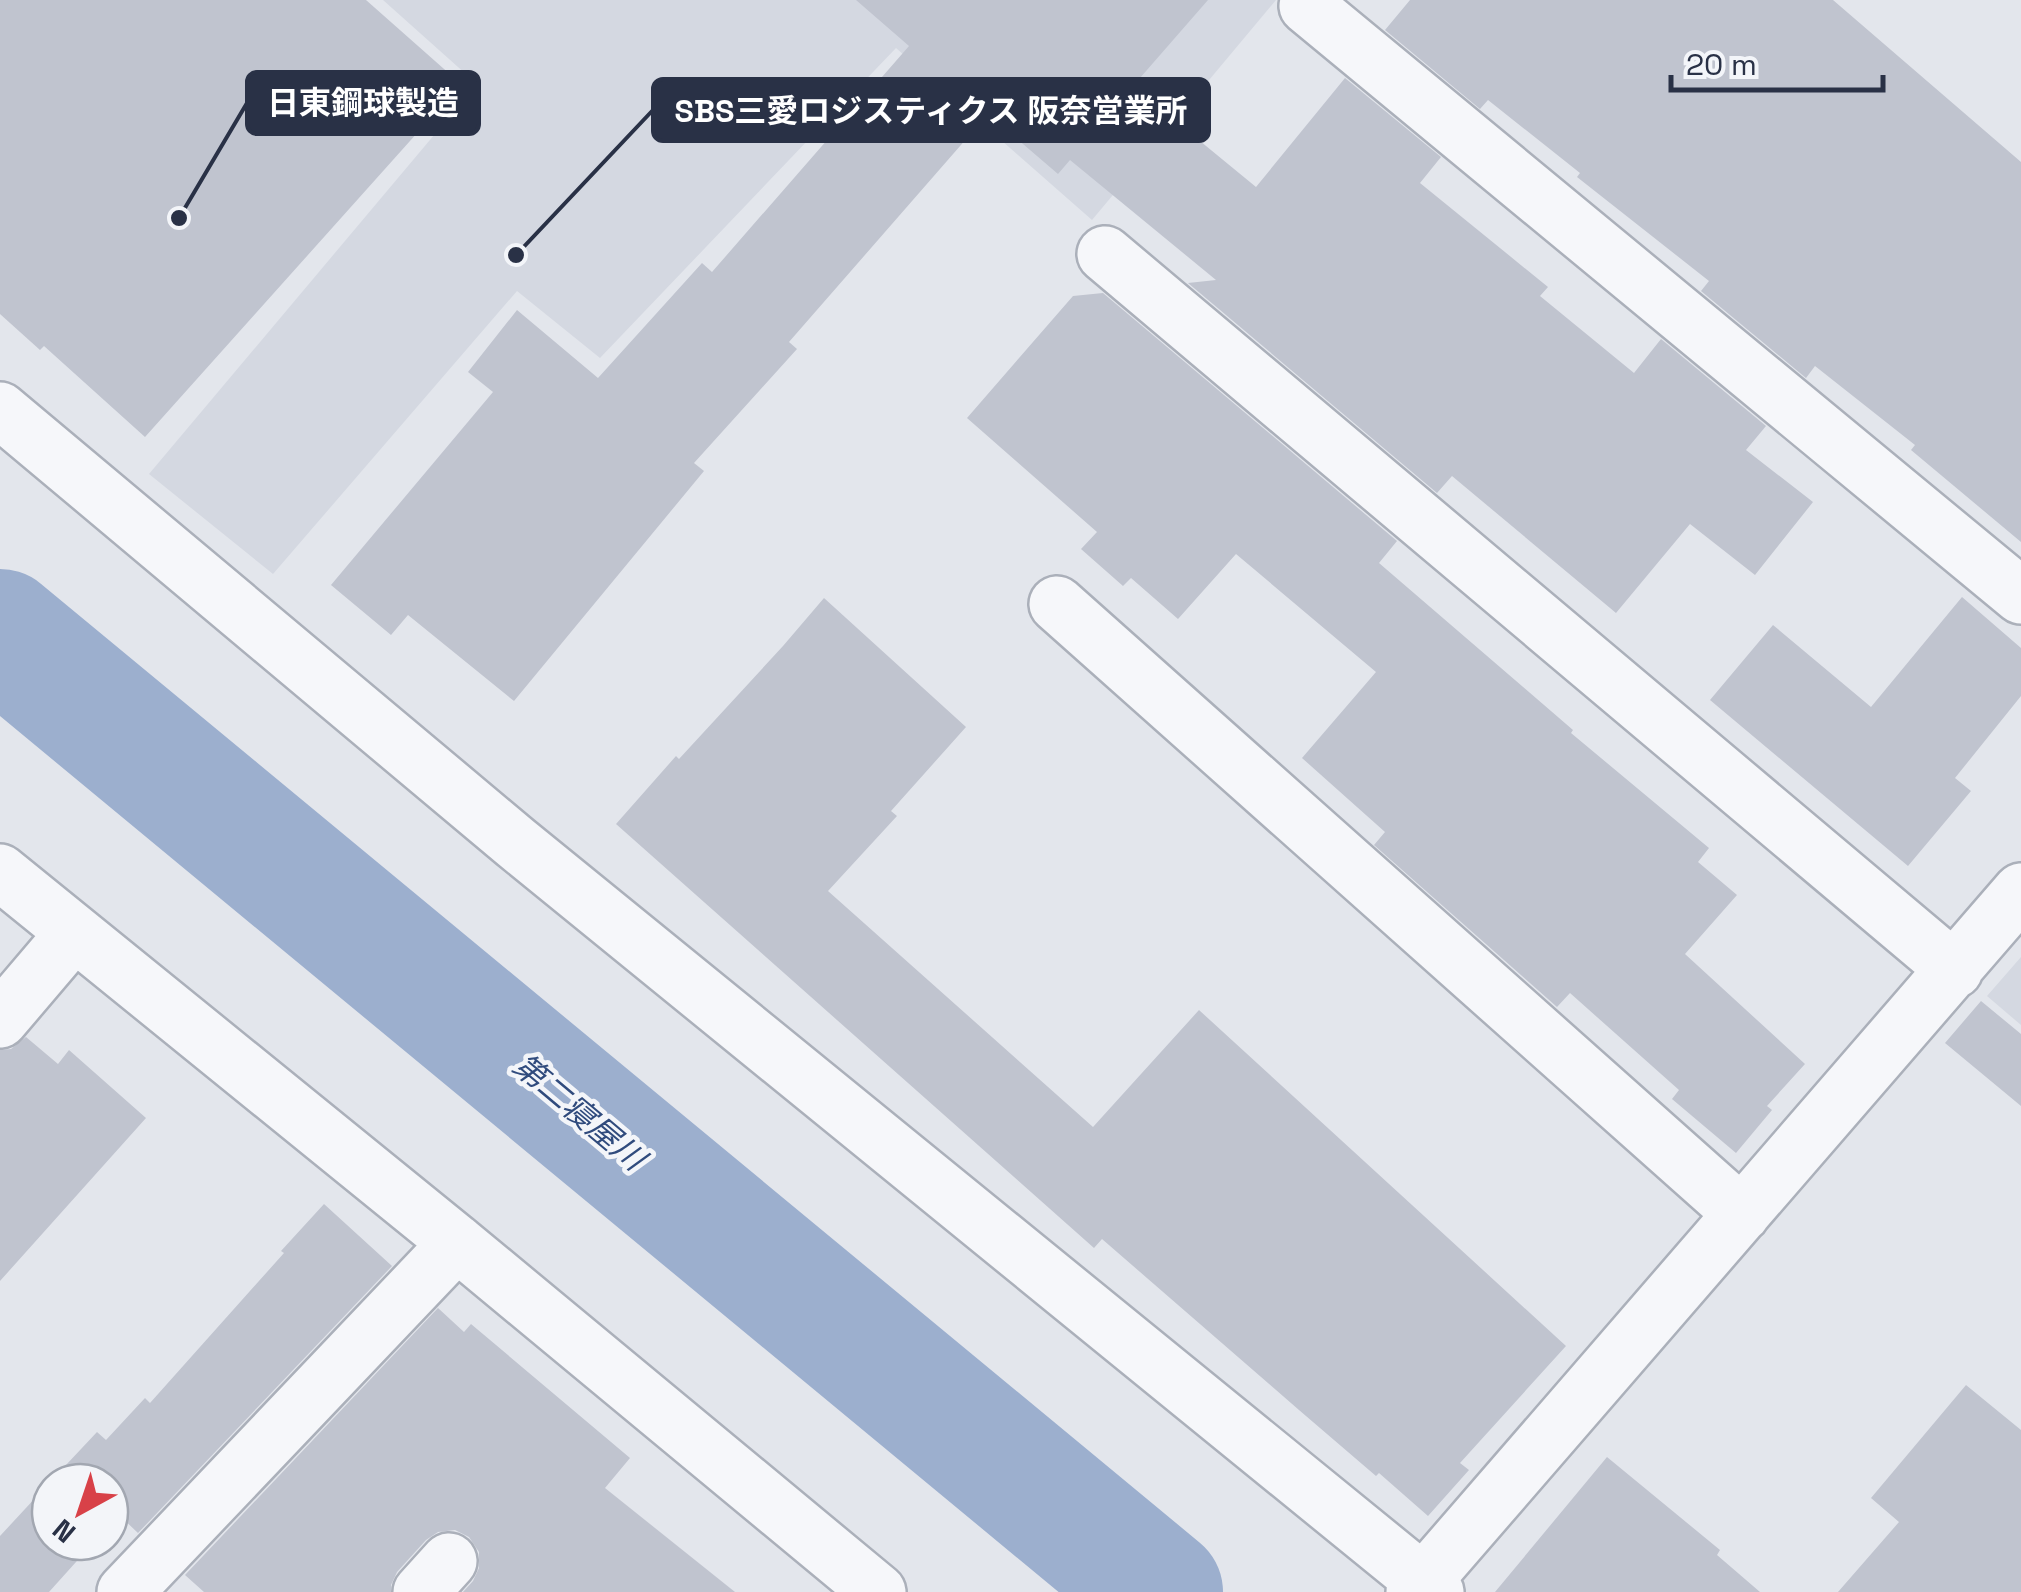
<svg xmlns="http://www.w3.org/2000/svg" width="2021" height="1592" viewBox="0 0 2021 1592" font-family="'Space Grotesk','Noto Sans JP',sans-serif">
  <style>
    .built { fill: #d4d8e1 }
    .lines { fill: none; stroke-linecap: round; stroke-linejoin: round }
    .river { stroke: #9cafce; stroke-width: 128 }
    .building { fill: #c0c4cf }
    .minor-casing { stroke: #abb0ba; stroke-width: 60 }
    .minor { stroke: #f6f7fa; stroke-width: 55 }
    .labels { text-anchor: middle; stroke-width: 9; stroke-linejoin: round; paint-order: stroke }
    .water-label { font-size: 32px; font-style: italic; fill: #304b7d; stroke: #f3f5f9 }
    .leader { fill: none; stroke: #293146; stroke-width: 4 }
    .callout-dot { fill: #293146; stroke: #f3f5f9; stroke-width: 4 }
    .callout { fill: #293146; stroke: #293146; stroke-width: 4 }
    .callout-label { font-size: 32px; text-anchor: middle; font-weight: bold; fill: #fff }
  </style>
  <rect width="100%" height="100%" fill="#e3e6ec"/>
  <!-- built -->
  <path class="built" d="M383,0H1276L1092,220L896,48L600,358L517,291L273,574L149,474L477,84Z
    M2021,957V1025L1987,996Z"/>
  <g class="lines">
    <!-- river -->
    <path class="river" d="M0,633L1159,1592"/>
  </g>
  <!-- building -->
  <path class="building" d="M0,0H366L461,84L145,437L44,346L40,350L0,314Z
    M856,0H1208L1133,86L1256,187L1345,78L1441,157L1420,183L1548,287L1540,296L1634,373L1661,339L1766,426L1746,450L1813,502L1755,575L1690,524L1616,613L1452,476L1437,493L1188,283L1216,280L1070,160L1058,174L988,114L789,342L797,349L694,463L704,471L514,701L408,615L391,635L331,585L493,392L468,372L517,310L598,378L702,263L712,272L909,46Z
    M1410,0H1833L2021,162V542L1911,450L1915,445L1815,366L1806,378L1701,291L1709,281L1577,177L1580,173L1488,100L1480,109L1385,30Z
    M1103,293L1397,541L1379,563L1573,730L1571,733L1709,848L1698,862L1737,895L1685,954L1805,1064L1767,1106L1772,1110L1736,1153L1672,1099L1679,1090L1570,993L1557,1007L1374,845L1385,832L1302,758L1376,672L1236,554L1178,619L1131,578L1123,586L1081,549L1097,532L967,418L1073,296Z
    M1962,597L2021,648V696L1955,778L1971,791L1908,866L1710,700L1773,625L1871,707Z
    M824,598L966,727L891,811L897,816L828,891L1093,1127L1199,1010L1566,1346L1460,1463L1469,1470L1428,1516L1379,1473L1376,1476L1299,1410L1102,1239L1094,1248L616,824L676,756L679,759L783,646Z
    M1981,1001L2021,1034V1106L1945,1043Z
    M26,1037L58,1064L69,1050L146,1118L0,1281V1050L11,1049Z
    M324,1204L392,1266L138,1533L118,1514L110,1523V1482H50L97,1432L106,1440L145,1398L150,1403L284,1253L281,1251Z
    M438,1308L464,1332L471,1324L630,1458L605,1488L735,1592H463L473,1581L479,1568V1552L469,1537L455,1530L438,1532L426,1540L397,1572L391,1585V1592H204L185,1575Z
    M1966,1385L2021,1430V1592H1838L1899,1522L1871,1498Z
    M1607,1457L1720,1550L1717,1555L1760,1592H1495Z
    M50,1482V1542H94L49,1592H0V1536Z"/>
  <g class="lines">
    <!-- minor casing -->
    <g class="minor-casing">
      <path id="minor" d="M1307,6L2021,596
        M1105,254L1955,970
        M0,410L515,842L1436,1592
        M1057,604L1742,1214
        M0,872L457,1243L878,1592
        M0,1020L74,933
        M125,1592L457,1243
        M421,1592L449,1561
        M1414,1592L2021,891"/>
    </g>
    <!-- minor -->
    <use href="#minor" class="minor"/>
  </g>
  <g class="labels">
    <!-- water labels -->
    <g class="water-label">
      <text transform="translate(579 1112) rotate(40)" y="11">第二寝屋川</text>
    </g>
  </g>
  <!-- callouts -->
  <path class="leader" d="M179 218L247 103M516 255L653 110"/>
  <g class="callout-dot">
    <circle cx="179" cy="218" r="10"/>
    <circle cx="516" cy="255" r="10"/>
  </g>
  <g class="callout">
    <rect x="247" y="72" width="232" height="62" rx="10"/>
    <rect x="653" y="79" width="556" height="62" rx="10"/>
  </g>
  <g class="callout-label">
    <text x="363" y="114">日東鋼球製造</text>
    <text x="931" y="122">SBS三愛ロジスティクス 阪奈営業所</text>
  </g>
  <!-- north arrow -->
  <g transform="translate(80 1512) rotate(220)"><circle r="48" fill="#f3f5f9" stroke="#a2a7b1" stroke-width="2.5"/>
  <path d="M0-8L18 38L0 25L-18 38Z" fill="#d84148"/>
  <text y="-15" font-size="28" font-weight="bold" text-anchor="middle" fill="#293146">N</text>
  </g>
  <!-- scale -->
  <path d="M1671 75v15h212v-15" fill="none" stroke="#293146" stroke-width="5"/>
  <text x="1686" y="75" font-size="30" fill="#293146" stroke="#f3f5f9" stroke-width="8" paint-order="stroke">20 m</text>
</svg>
